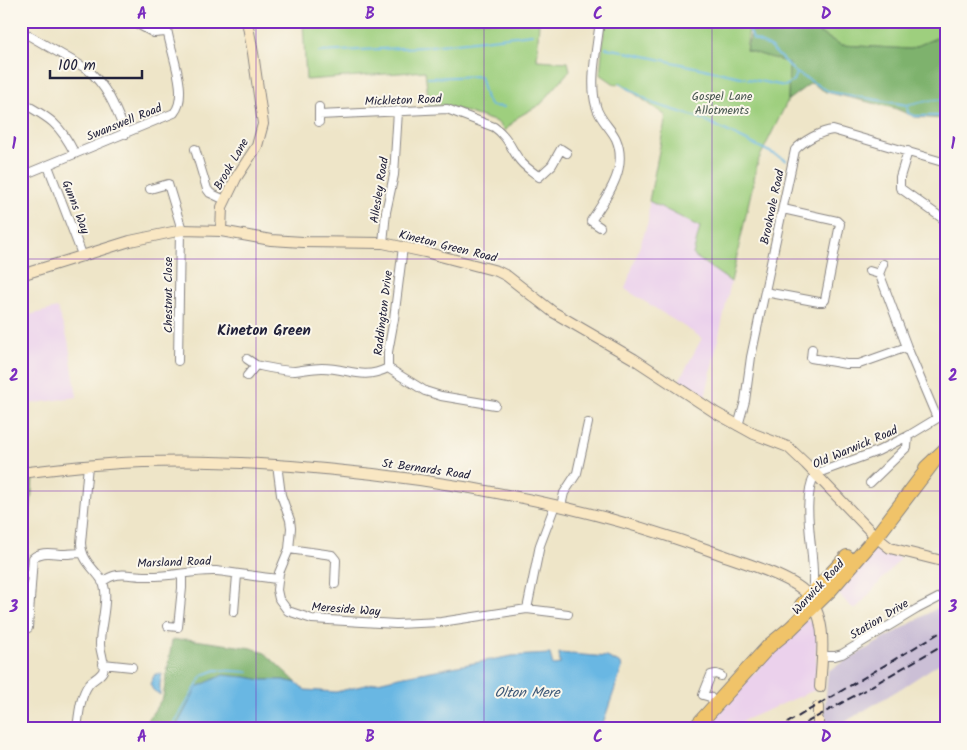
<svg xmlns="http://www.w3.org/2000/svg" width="967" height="750" viewBox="0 0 967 750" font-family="Kalam,sans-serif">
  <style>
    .built { fill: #ebd1ec }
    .industrial { fill: #cbbfd6 }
    .green { fill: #9ecf7e; stroke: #60785c }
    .forest { fill: #7eb26d; stroke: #506a54 }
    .water { fill: #69b7e3; stroke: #466c8f }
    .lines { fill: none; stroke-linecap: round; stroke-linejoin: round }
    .stream { stroke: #69b7e3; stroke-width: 2 }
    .street-casing { stroke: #888482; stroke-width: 10 }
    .secondary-casing { stroke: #888482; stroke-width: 12 }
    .highway-casing { stroke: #888482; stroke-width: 16 }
    .street { stroke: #fff; stroke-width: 8 }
    .secondary { stroke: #f9e7c3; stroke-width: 10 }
    .highway { stroke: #f0c369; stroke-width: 14 }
    .rail { stroke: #22223b; stroke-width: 2; stroke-dasharray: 8 4; stroke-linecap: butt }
    .grid { fill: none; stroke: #7b2cbf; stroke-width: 1; stroke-opacity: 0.55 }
    .labels { text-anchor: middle; stroke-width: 4; stroke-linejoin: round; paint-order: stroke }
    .park-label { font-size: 12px; fill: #47564f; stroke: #fbf7ec }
    .street-label { font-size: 12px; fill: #22223b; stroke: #fbf7ec }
    .water-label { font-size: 14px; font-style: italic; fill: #3b5676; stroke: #fbf7ec }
    .quarter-label { font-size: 15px; font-weight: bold; fill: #22223b; stroke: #fbf7ec }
    .neatline { fill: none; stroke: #7b2cbf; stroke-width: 2 }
    .grid-label { font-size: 16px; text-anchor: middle; font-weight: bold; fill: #7b2cbf }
  </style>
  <rect width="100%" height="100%" fill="#fbf7ec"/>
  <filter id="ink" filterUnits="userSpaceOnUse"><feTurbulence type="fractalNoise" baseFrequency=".02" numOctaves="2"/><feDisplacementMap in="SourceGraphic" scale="10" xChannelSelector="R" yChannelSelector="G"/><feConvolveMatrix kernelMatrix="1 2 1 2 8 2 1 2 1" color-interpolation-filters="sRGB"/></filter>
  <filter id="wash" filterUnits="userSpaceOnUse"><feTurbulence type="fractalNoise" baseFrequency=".0096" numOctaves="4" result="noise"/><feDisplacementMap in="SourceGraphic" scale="20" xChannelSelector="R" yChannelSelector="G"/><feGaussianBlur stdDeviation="1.12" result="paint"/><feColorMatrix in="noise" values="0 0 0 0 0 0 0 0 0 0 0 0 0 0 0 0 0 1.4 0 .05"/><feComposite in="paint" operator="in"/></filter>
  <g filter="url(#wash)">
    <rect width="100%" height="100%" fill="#eee5c8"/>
    <!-- built -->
    <path class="built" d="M649,201L701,228L693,255L731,282L705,398L679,381L702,338L625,289L648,222Z
      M57,308L68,340L77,397L21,405V317Z
      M873,550L901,558L855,610L835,591Z
      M806,618L817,627L815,690L733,725L720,729L711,719Z"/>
    <!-- industrial -->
    <path class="industrial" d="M946,603V659L900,689L833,729H827L828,722L824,716L828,671Z"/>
    <!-- green -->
    <path class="green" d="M356,21H539L537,60L568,62L570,70L541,104L518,117L505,131L497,122L445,105H429L425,71L306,80L303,23L356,24Z
      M605,21H750L746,50L789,63L788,100L758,161L731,282L693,255L700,227L649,201L666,116L620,83L616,85L600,74Z
      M779,21H946V41L936,38L910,49L841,45L818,32Z
      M33,477L21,630V478Z"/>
    <!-- forest -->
    <path class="forest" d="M757,21H771L818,32L841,45L910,49L936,38L946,41V119L915,117L894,108L826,92L811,83L788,100L789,63L746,50L753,26Z
      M187,639L252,648L265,653L297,683L283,680H262L246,677L197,687L175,729H142L163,697L172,640Z"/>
    <!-- water -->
    <path class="water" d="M559,653L607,657L621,664L622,668L601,729H175L197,687L223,675L246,677L262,680H283L297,683L305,690L336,692L399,677L512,656L550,654L553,665L560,664Z
      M155,674H162L160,684V695L153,690L150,684Z"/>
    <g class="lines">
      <!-- stream -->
      <path class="stream" d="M752,21L750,31L753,39L769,46L795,72L830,92L907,105L926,101L946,99
        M606,48L623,51
        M319,52L423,47L532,34
        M626,52L745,78
        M428,78L480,76L486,99L491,106L504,107
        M748,79L785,86L792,82L797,73
        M620,83L654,104L700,118L786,160
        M907,105L908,113L915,116H946
        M171,729L203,675L216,670L249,672"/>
    </g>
  </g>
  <g filter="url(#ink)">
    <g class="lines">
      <!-- street casing -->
      <g class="street-casing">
        <path id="street" d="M132,21L154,33L166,32
          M21,31L87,69C108,87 116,109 126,134
          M21,102C50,118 60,124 75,154
          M319,107V122
          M319,115L447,109L494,127C506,135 510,146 518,158C523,166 532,171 539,177L552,165L561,149L567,153
          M195,149L207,189L210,193L225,200
          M908,151L900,177V188L946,221
          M48,166L83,257
          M21,176L174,113C191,93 167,46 166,21
          M150,189L168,184L182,230
          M600,227L591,221C606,198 629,169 616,139C611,128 599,119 596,106C589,82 597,47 600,21
          M383,243L386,212L394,175L398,111
          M883,264L879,274L881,278L907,347L937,418
          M869,271L879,274
          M765,292L819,302H823L825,300L840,224L837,221L783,209
          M812,349L811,358L846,364H859L907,347
          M247,359L256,365L247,376
          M178,361L180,230
          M256,365C269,368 282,371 295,371C304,370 313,368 322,368C349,368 361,381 388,368V352L394,319L403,247
          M388,368L425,391L441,396L495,405
          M738,426L745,401L751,357L795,150C803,141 821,131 833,130L946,163
          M277,464L281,495L290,520L291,528L289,549L279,573L277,590L279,599L288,611L312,619L396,624L441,622L527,609L540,545L555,505
          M870,483L907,447L908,436
          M561,506L564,493L577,473L588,423
          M289,549L332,555L336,560L335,584
          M102,582C118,570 128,576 146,576C170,577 193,570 216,571C237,573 257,577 278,579
          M813,583C815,551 800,502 815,474L878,451L908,436L946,413
          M527,609L568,614
          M234,612L237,575
          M168,626L178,627L182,588V574
          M28,628L33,558C42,550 53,554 65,554C70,554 76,553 81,553
          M822,656H835L842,654L917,609L946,594
          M103,664L132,667
          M716,705L710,697L703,695L711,675L716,674L721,676
          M77,729C79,714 80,696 89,684C93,679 100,677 103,671C106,664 100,652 100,644C100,627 107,608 105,590C103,572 82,567 81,543L88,465
          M669,729L670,727L672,729"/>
      </g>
      <!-- secondary casing -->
      <g class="secondary-casing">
        <path id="secondary" d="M221,231L222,207L236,178L257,146L263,124L253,53L247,21
          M21,275L130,241L182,230L221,231L271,240L303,242L383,243L425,252L497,271L507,276L553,312L634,359L716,413L754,434L788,447L806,464L876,537L890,548L946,562
          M21,473C62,468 102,463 143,462C204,460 264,463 325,469C457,481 589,506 714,552C736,560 790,576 805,592C829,619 822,654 820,687
          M818,714V707
          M818,729V720"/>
      </g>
      <!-- highway casing -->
      <g class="highway-casing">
        <path id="highway" d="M926,468L946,449
          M802,605L847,557
          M694,729L769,646L791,628L830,590L876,537L933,462"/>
      </g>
      <!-- street -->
      <use href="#street" class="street"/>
      <!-- secondary -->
      <use href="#secondary" class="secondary"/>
      <!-- highway -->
      <use href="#highway" class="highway"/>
      <!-- rail -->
      <path class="rail" d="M777,729L946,629
        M795,729L863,691L946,643"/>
    </g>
  </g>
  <!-- grid -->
  <path class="grid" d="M256,21V729M484,21V729M712,21V729M21,259H946M21,491H946"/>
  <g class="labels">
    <!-- park labels -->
    <g class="park-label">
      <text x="722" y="100">Gospel Lane<tspan x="722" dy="14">Allotments</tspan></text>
    </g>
    <!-- street labels -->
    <g class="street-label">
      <text transform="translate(403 100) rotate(-2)" y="4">Mickleton Road</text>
      <text transform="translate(124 122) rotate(-22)" y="4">Swanswell Road</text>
      <text transform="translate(231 164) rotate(-60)" y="4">Brook Lane</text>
      <text transform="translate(379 190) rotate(-81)" y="4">Allesley Road</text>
      <text transform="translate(76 207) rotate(69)" y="4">Gunns Way</text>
      <text transform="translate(772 207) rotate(-78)" y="4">Brookvale Road</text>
      <text transform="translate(448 246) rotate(14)" y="4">Kineton Green Road</text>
      <text transform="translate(168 295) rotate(-90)" y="4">Chestnut Close</text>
      <text transform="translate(383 313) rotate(-83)" y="4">Raddington Drive</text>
      <text transform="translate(855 447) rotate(-23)" y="4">Old Warwick Road</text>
      <text transform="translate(426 469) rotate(8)" y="4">St Bernards Road</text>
      <text transform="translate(174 562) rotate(-2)" y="4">Marsland Road</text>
      <text transform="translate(818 587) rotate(-47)" y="4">Warwick Road</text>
      <text transform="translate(346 609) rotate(4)" y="4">Mereside Way</text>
      <text transform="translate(879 619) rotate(-31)" y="4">Station Drive</text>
    </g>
    <!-- water labels -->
    <g class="water-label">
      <text x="527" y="697">Olton Mere</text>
    </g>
    <!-- quarter labels -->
    <g class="quarter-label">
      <text x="264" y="335">Kineton Green</text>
    </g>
  </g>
  <!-- margin -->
  <rect width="967" height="750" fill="none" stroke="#fbf7ec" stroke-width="55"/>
  <!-- scale -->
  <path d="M50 70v8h92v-8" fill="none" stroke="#22223b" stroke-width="2.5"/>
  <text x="58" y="70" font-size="15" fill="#22223b" stroke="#fbf7ec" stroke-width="4" paint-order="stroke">100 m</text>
  <rect x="28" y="28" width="912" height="694" class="neatline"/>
  <g class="grid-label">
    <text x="142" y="19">A</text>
    <text x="370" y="19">B</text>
    <text x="598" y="19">C</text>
    <text x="826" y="19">D</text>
    <text x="14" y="149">1</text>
    <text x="953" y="149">1</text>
    <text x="14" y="381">2</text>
    <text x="953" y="381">2</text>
    <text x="14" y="612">3</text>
    <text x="953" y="612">3</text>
    <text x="142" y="742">A</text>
    <text x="370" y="742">B</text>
    <text x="598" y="742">C</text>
    <text x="826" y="742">D</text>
  </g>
</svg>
